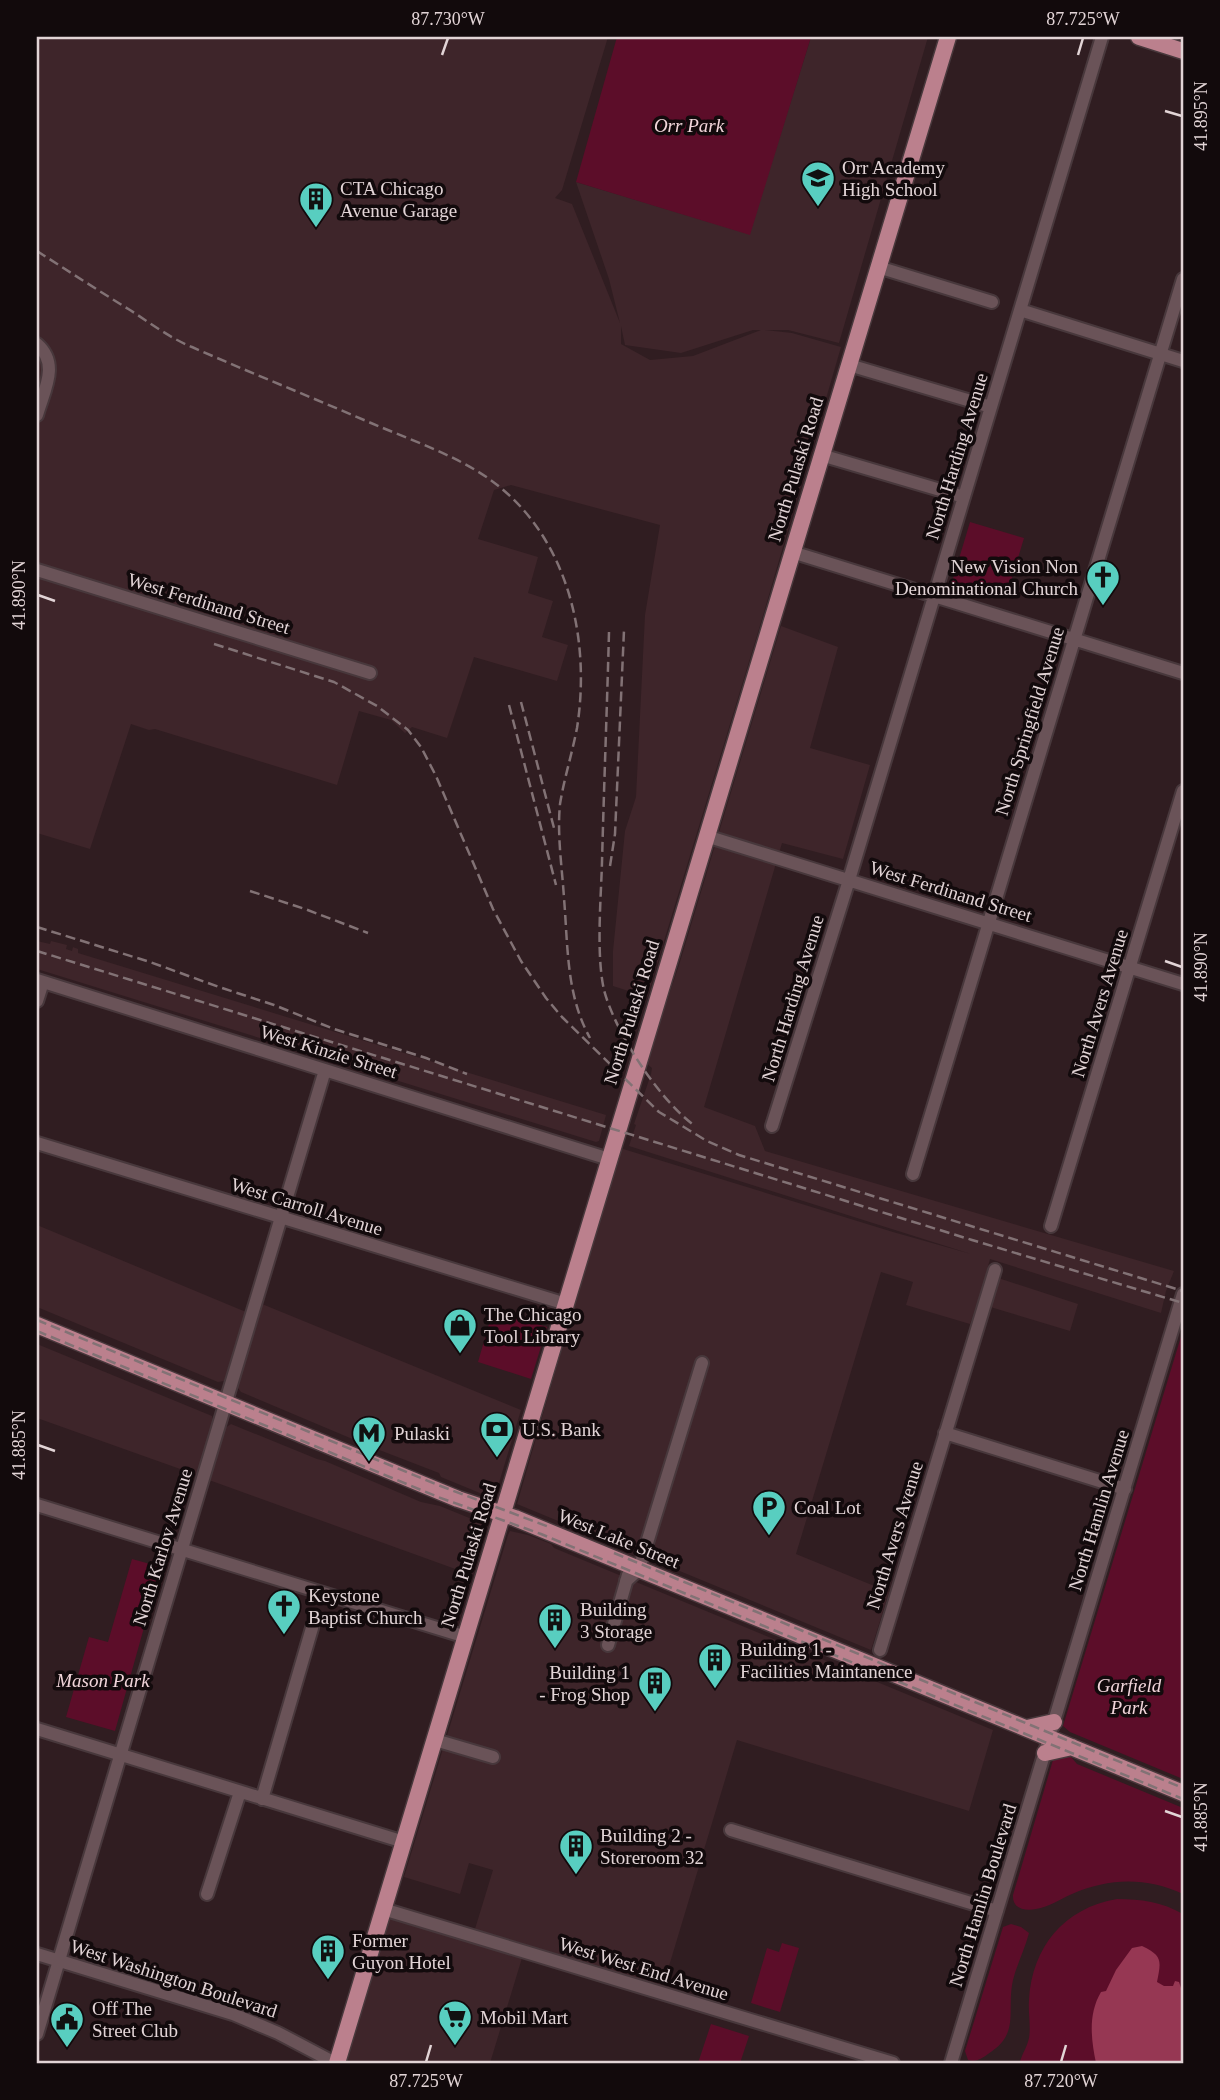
<svg xmlns="http://www.w3.org/2000/svg" width="1220" height="2100" viewBox="0 0 1220 2100" font-family="Georgia,serif">
  <style>
    .built { fill: #3e252a; fill-rule: evenodd }
    .green { fill: #5c0d29 }
    .water { fill: #963753 }
    .lines { fill: none; stroke-linecap: round; stroke-linejoin: round }
    .minor-casing { stroke: #48383c; stroke-width: 16 }
    .major-casing { stroke: #48383c; stroke-width: 19 }
    .minor { stroke: #6a5358; stroke-width: 12 }
    .major { stroke: #bb808d; stroke-width: 16 }
    .rail { stroke: #827275; stroke-width: 2.5; stroke-dasharray: 10 5; stroke-linecap: butt }
    .ticks { fill: none; stroke: #e2d4d6; stroke-width: 2.5 }
    .labels { text-anchor: middle; stroke-width: 7; stroke-linejoin: round; paint-order: stroke }
    .park-label { font-size: 19px; font-style: italic; fill: #f1d5da; stroke: #120a0c }
    .poi-label { font-size: 19px; fill: #e2d4d6; stroke: #120a0c; text-anchor: start }
    .street-label { font-size: 19px; fill: #e2d4d6; stroke: #120a0c }
    .neatline { fill: none; stroke: #e2d4d6; stroke-width: 2.5 }
    .ticks-label { font-size: 18px; text-anchor: middle; fill: #e2d4d6 }
  </style>
  <rect width="100%" height="100%" fill="#301d21"/>
  <!-- built -->
  <path class="built" d="M37,37H608L562,190L555,198L572,204L620,323L609,279L576,182L749,234L811,37H928L839,343L788,330H765L792,333L841,347L762,619L647,997L613,986V951L625,831L636,797L645,615L660,525L511,485L494,490L478,539L538,557L528,593L553,601L542,637L568,645L557,681L474,657L447,738L412,727L405,733L391,720L359,711L337,785L155,729L149,730L131,724L90,849L37,833ZM621,326L625,345L681,353L753,330H761L693,356L650,360L621,344Z
    M781,626L838,647L810,748L870,765L843,859L782,843L704,1107L755,1126L765,1151L1174,1271L1166,1291L1161,1313L990,1259L986,1274L1078,1304L1070,1331L977,1303L970,1324L906,1305L913,1282L881,1272L796,1554L889,1592L871,1650L517,1504L620,1148L893,1232L971,1254L629,1146L636,1125L634,1124L651,1074L652,1068L646,1063L679,965Z
    M37,941L50,944L51,941L67,945L66,949L72,951L73,947L78,949V953L606,1115L599,1141L596,1142L37,969Z
    M37,1225L246,1312L224,1381L218,1382L37,1307Z
    M262,1304L521,1410L495,1496L492,1498L441,1477L439,1473L369,1446L241,1392L238,1388V1383Z
    M37,1344L212,1416L213,1420L197,1475L37,1418Z
    M231,1424L317,1459L325,1461L421,1502L440,1506L484,1524L486,1527L472,1575L209,1480L225,1428Z
    M510,1531L528,1535L551,1544L554,1548L993,1730L969,1811L737,1740L663,1986L475,1929L493,1870L469,1863L460,1894L404,1877L508,1535Z
    M387,1916L522,1958L490,2063H344Z"/>
  <!-- green -->
  <path class="green" d="M617,37H811L750,235L576,182Z
    M970,522L1024,538L1006,598L952,582Z
    M493,1310L547,1327L531,1379L478,1362Z
    M1183,1330V1779L1070,1732L1063,1726Z
    M132,1559L161,1567L115,1731L66,1717L89,1637L108,1642Z
    M1057,1754L1071,1757L1077,1764L1183,1808V1894C1146,1877 1109,1878 1072,1894C1060,1899 1049,1907 1036,1909C1025,1911 1012,1909 1013,1895L1053,1760Z
    M1117,1899C1141,1899 1162,1902 1183,1914V2063H1020C1021,2055 1027,2048 1029,2038C1031,2026 1028,2013 1029,2000C1032,1947 1064,1908 1117,1899Z
    M1011,1924L1021,1927L1029,1933C1025,1949 1017,1964 1013,1980C1006,2012 1021,2033 988,2054C981,2059 977,2062 968,2060L965,2051L1003,1927Z
    M782,1943L799,1948L780,2012L751,2003L767,1948L779,1952Z
    M711,2024L749,2036L740,2063H698Z"/>
  <!-- water -->
  <path class="water" d="M1142,1946C1163,1956 1161,1961 1157,1982L1164,1986H1173L1175,1981L1179,1982L1182,1991L1183,2063H1096C1091,2039 1088,2014 1101,1992L1106,1991L1116,1970L1132,1948Z"/>
  <g class="lines">
    <!-- minor casing -->
    <g class="minor-casing">
      <path id="minor" d="M878,267L992,302
        M1020,310L1183,361
        M37,344C60,364 44,390 37,415
        M849,365L991,407
        M821,455L964,497
        M792,552L1183,673
        M37,570L370,673
        M706,836L1183,984
        M37,980L609,1159
        M37,1001L43,982
        M772,1126L849,880L1102,37
        M37,1143L566,1304
        M913,1174L1183,279
        M1051,1226L1183,791
        M945,1433L1125,1489
        M37,1505L466,1637
        M626,1581L639,1569L702,1363
        M608,1645L628,1575
        M880,1650L995,1270
        M1052,1728L1183,1294
        M37,1729L404,1842
        M435,1740L493,1757
        M262,1799L312,1628
        M731,1830L997,1911
        M207,1894L240,1792
        M383,1909L893,2063
        M37,1954L233,2014L278,2033L335,2063
        M37,2034L325,1070
        M951,2063L1047,1745"/>
    </g>
    <!-- major casing -->
    <g class="major-casing">
      <path id="major" d="M1139,37L1183,51
        M37,1325L458,1499L515,1518L1183,1793
        M1027,1728L1054,1722
        M1045,1753L1072,1747
        M337,2063L948,37"/>
    </g>
    <!-- minor -->
    <use href="#minor" class="minor"/>
    <!-- major -->
    <use href="#major" class="major"/>
    <!-- rail -->
    <path class="rail" d="M37,251C68,271 99,291 130,310C150,323 170,338 192,347C251,373 311,397 371,423C406,438 444,451 477,471C565,524 592,633 577,728C572,754 564,779 560,804C557,835 562,867 564,898C568,946 566,995 590,1038
      M609,632C607,708 604,785 602,862C601,899 596,954 604,990C615,1032 659,1100 695,1126
      M214,644L334,682L377,706L408,730L421,747L436,776L493,909L521,961L546,998L562,1017L659,1112L707,1141L739,1155L1183,1291
      M521,702L554,828
      M509,705L556,885
      M610,866L615,834L624,630
      M250,891L305,909L368,933
      M37,927L150,962L219,987L274,1005L334,1029L426,1058L467,1074
      M37,951L972,1240L1183,1303
      M37,1320L438,1485L549,1527
      M37,1331L438,1497L541,1534L1183,1799
      M614,1553L1183,1788"/>
  </g>
  <!-- ticks -->
  <path class="ticks" d="M442,55L448,38M1078,55L1083,38M1165,111L1182,116M38,595L55,601M1165,961L1182,967M38,1445L55,1451M1165,1811L1182,1817M426,2062L431,2045M1061,2062L1066,2045"/>
  <!-- icons -->
  <defs>
    <g id="school-pin" transform="scale(1.75)"><path d="M0 17L-7.5 6A9.5 9.5 0 1 1 7.5 6Z" fill="#58cec0" stroke="#120a0c"/><path d="M0-5L7-2L0 1L-7-2ZM-4 1L0 2.5L4 1V4Q0 6-4 4Z" fill="#111"/></g>
    <g id="building-pin" transform="scale(1.75)"><path d="M0 17L-7.5 6A9.5 9.5 0 1 1 7.5 6Z" fill="#58cec0" stroke="#120a0c"/><path d="M-4-6H4V6H1V3H-1V6H-4ZM-2.5-4.3h1.7v1.8h-1.7ZM.8-4.3h1.7v1.8H.8ZM-2.5-1h1.7V.8h-1.7ZM.8-1h1.7V.8H.8Z" fill="#111"/></g>
    <g id="church-pin" transform="scale(1.75)"><path d="M0 17L-7.5 6A9.5 9.5 0 1 1 7.5 6Z" fill="#58cec0" stroke="#120a0c"/><path d="M-1.2-6h2.4v3.5h3.3v2.4h-3.3V6h-2.4V-.1h-3.3v-2.4h3.3Z" fill="#111"/></g>
    <g id="shop-pin" transform="scale(1.75)"><path d="M0 17L-7.5 6A9.5 9.5 0 1 1 7.5 6Z" fill="#58cec0" stroke="#120a0c"/><path d="M-5-2.5h2.3a2.7 3.5 0 0 1 5.4 0H5L5.5 6h-11ZM-1.5-2.5h3a1.5 2.3 0 0 0-3 0Z" fill="#111"/></g>
    <g id="bank-pin" transform="scale(1.75)"><path d="M0 17L-7.5 6A9.5 9.5 0 1 1 7.5 6Z" fill="#58cec0" stroke="#120a0c"/><path d="M-6-4H6V4H-6ZM0-2.3a2.3 2.3 0 1 0 0 4.6a2.3 2.3 0 1 0 0-4.6Z" fill="#111"/></g>
    <g id="metro-pin" transform="scale(1.75)"><path d="M0 17L-7.5 6A9.5 9.5 0 1 1 7.5 6Z" fill="#58cec0" stroke="#120a0c"/><path d="M-5.5 5V-5H-3L0 0L3-5H5.5V5H3V-.5L0 4L-3-.5V5Z" fill="#111"/></g>
    <g id="parking-pin" transform="scale(1.75)"><path d="M0 17L-7.5 6A9.5 9.5 0 1 1 7.5 6Z" fill="#58cec0" stroke="#120a0c"/><path d="M-3.5-5.5H1a3.5 3.5 0 0 1 0 7H-1V5.5H-3.5ZM-1-3.4V-.6H.8a1.4 1.4 0 0 0 0-2.8Z" fill="#111"/></g>
    <g id="supermarket-pin" transform="scale(1.75)"><path d="M0 17L-7.5 6A9.5 9.5 0 1 1 7.5 6Z" fill="#58cec0" stroke="#120a0c"/><path d="M-6-5.5h2.5l.6 2H6L4.5 2H-2.5L-4.4-4H-6ZM-1.5 3.2a1.3 1.3 0 1 0 .1 0ZM3 3.2a1.3 1.3 0 1 0 .1 0Z" fill="#111"/></g>
    <g id="civic-pin" transform="scale(1.75)"><path d="M0 17L-7.5 6A9.5 9.5 0 1 1 7.5 6Z" fill="#58cec0" stroke="#120a0c"/><path d="M-.6-6.5H3V-4.5H.6V-3L4-1V1h2V6H-6V1h2V-1L-.6-3ZM-1.2 2.5V6h2.4V2.5Z" fill="#111"/></g>
  </defs>
  <g fill-rule="evenodd">
    <use href="#school-pin" x="818" y="178"/>
    <use href="#building-pin" x="316" y="199"/>
    <use href="#church-pin" x="1103" y="577"/>
    <use href="#shop-pin" x="460" y="1325"/>
    <use href="#bank-pin" x="497" y="1429"/>
    <use href="#metro-pin" x="369" y="1433"/>
    <use href="#parking-pin" x="769" y="1507"/>
    <use href="#church-pin" x="284" y="1606"/>
    <use href="#building-pin" x="555" y="1620"/>
    <use href="#building-pin" x="715" y="1660"/>
    <use href="#building-pin" x="655" y="1683"/>
    <use href="#building-pin" x="576" y="1846"/>
    <use href="#building-pin" x="328" y="1951"/>
    <use href="#supermarket-pin" x="455" y="2017"/>
    <use href="#civic-pin" x="67" y="2019"/>
  </g>
  <g class="labels">
    <!-- park labels -->
    <g class="park-label">
      <text x="689" y="132">Orr Park</text>
      <text x="103" y="1687">Mason Park</text>
      <text x="1129" y="1692">Garfield<tspan x="1129" dy="22">Park</tspan></text>
    </g>
    <!-- poi labels -->
    <g class="poi-label">
      <text x="842" y="174">Orr Academy<tspan x="842" dy="22">High School</tspan></text>
      <text x="340" y="195">CTA Chicago<tspan x="340" dy="22">Avenue Garage</tspan></text>
      <text x="1078" y="573" text-anchor="end">New Vision Non<tspan x="1078" dy="22">Denominational Church</tspan></text>
      <text x="484" y="1321">The Chicago<tspan x="484" dy="22">Tool Library</tspan></text>
      <text x="522" y="1436">U.S. Bank</text>
      <text x="394" y="1440">Pulaski</text>
      <text x="794" y="1514">Coal Lot</text>
      <text x="308" y="1602">Keystone<tspan x="308" dy="22">Baptist Church</tspan></text>
      <text x="580" y="1616">Building<tspan x="580" dy="22">3 Storage</tspan></text>
      <text x="740" y="1656">Building 1 -<tspan x="740" dy="22">Facilities Maintanence</tspan></text>
      <text x="630" y="1679" text-anchor="end">Building 1<tspan x="630" dy="22">- Frog Shop</tspan></text>
      <text x="600" y="1842">Building 2 -<tspan x="600" dy="22">Storeroom 32</tspan></text>
      <text x="352" y="1947">Former<tspan x="352" dy="22">Guyon Hotel</tspan></text>
      <text x="92" y="2015">Off The<tspan x="92" dy="22">Street Club</tspan></text>
      <text x="480" y="2024">Mobil Mart</text>
    </g>
    <!-- street labels -->
    <g class="street-label">
      <text transform="translate(956 456) rotate(-73)" y="7">North Harding Avenue</text>
      <text transform="translate(795 469) rotate(-73)" y="7">North Pulaski Road</text>
      <text transform="translate(209 603) rotate(17)" y="7">West Ferdinand Street</text>
      <text transform="translate(1029 721) rotate(-73)" y="7">North Springfield Avenue</text>
      <text transform="translate(951 891) rotate(17)" y="7">West Ferdinand Street</text>
      <text transform="translate(792 998) rotate(-73)" y="7">North Harding Avenue</text>
      <text transform="translate(1099 1003) rotate(-73)" y="7">North Avers Avenue</text>
      <text transform="translate(631 1012) rotate(-73)" y="7">North Pulaski Road</text>
      <text transform="translate(329 1051) rotate(17)" y="7">West Kinzie Street</text>
      <text transform="translate(307 1206) rotate(17)" y="7">West Carroll Avenue</text>
      <text transform="translate(1098 1510) rotate(-73)" y="7">North Hamlin Avenue</text>
      <text transform="translate(894 1535) rotate(-73)" y="7">North Avers Avenue</text>
      <text transform="translate(619 1538) rotate(22)" y="7">West Lake Street</text>
      <text transform="translate(162 1547) rotate(-73)" y="7">North Karlov Avenue</text>
      <text transform="translate(468 1555) rotate(-73)" y="7">North Pulaski Road</text>
      <text transform="translate(982 1895) rotate(-73)" y="7">North Hamlin Boulevard</text>
      <text transform="translate(644 1968) rotate(17)" y="7">West West End Avenue</text>
      <text transform="translate(174 1978) rotate(18)" y="7">West Washington Boulevard</text>
    </g>
  </g>
  <!-- border -->
  <rect width="1220" height="2100" fill="none" stroke="#120a0c" stroke-width="77"/>
  <rect x="38" y="38" width="1144" height="2024" class="neatline"/>
  <g class="ticks-label">
    <text x="448" y="25">87.730°W</text>
    <text x="1083" y="25">87.725°W</text>
    <text transform="translate(1201 116) rotate(-90)" y="6">41.895°N</text>
    <text transform="translate(19 595) rotate(-90)" y="6">41.890°N</text>
    <text transform="translate(1201 967) rotate(-90)" y="6">41.890°N</text>
    <text transform="translate(19 1445) rotate(-90)" y="6">41.885°N</text>
    <text transform="translate(1201 1817) rotate(-90)" y="6">41.885°N</text>
    <text x="426" y="2087">87.725°W</text>
    <text x="1061" y="2087">87.720°W</text>
  </g>
</svg>
